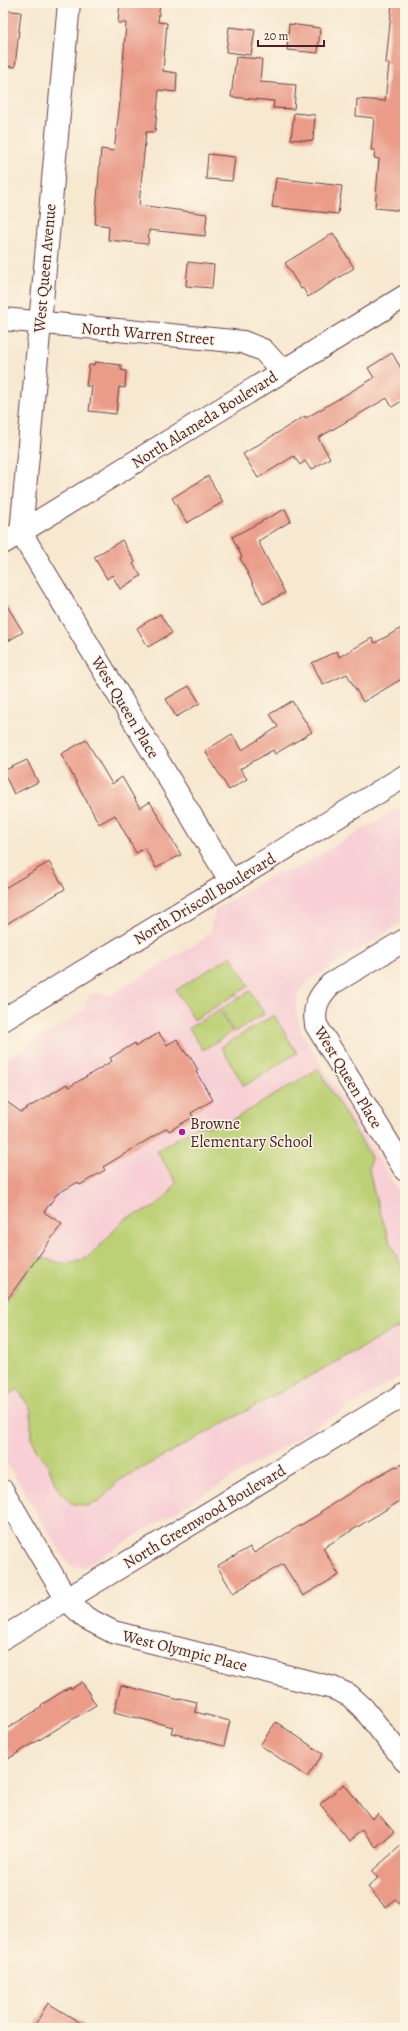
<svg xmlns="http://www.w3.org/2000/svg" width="408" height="2031" viewBox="0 0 408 2031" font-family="Alegreya,serif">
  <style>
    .built { fill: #f7cfd4 }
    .green { fill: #bcd074; stroke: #837850 }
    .building { fill: #ea9c89 }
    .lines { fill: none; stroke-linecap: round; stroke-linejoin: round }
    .street-casing { stroke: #643d44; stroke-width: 24 }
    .secondary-casing { stroke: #643d44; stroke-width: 24 }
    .street { stroke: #fff; stroke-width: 22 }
    .secondary { stroke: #fff; stroke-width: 22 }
    .poi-dot { fill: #b5179e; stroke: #fcf5e5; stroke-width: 1.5 }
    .labels { text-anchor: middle; stroke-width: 3; stroke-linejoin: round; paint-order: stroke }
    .street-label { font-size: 16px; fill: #4a1f2b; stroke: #fcf5e5 }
    .poi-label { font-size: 16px; fill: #4a1f2b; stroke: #fcf5e5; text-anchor: start }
  </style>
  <rect width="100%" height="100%" fill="#fcf5e5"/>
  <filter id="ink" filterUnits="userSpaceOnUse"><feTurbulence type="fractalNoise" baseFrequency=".025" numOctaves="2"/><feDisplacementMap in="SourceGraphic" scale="8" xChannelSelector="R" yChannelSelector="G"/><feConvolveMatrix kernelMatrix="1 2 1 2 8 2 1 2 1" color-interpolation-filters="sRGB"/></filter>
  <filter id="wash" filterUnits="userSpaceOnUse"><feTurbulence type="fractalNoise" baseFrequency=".012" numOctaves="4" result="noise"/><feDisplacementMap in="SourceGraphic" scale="16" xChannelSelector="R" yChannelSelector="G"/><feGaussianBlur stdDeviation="0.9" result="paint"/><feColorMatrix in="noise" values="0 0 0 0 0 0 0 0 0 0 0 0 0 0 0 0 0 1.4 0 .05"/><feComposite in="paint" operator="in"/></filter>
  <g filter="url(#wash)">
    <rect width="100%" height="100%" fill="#f7e8d0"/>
    <!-- built -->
    <path class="built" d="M405,804V921L311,979L302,988L297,999L296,1010L300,1030L405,1202V1373L84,1567L75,1568L67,1562L3,1457V1061L84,1010L87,998L93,993H101L111,995L204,939L210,932L213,917L217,908L277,872L294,870Z"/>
    <!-- green -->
    <path class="green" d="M231,956L249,986L194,1020L176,990Z
      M250,991L264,1014L234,1032L221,1009Z
      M219,1010L232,1032L203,1050L189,1028Z
      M274,1015L297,1053L244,1086L221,1047Z
      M318,1069L371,1157L369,1169L374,1193L390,1242L405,1274V1324L118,1481L99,1502L86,1506L71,1503L59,1491L46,1461L37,1452L31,1436V1410L18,1389L3,1398V1305L39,1257L61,1263L77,1262L91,1255L125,1219L155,1207L170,1192L176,1182L157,1151L195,1127L224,1125Z"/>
    <g id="blocks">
      <!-- building -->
      <path class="building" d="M120,3H160L158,22L167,23L163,71L177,73L176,92L159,90L155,132H146L139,205L207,214L205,236L149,230L148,244L108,240L109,226L95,224L101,149L114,151L120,102L126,23H118Z
        M392,3H405V211L375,208L379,159L374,158L375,150H371L374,118L356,116L357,99L385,101L389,64L386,63Z
        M3,10L21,12L15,67L3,66Z
        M289,24L320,28L318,53L287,50Z
        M229,27L255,30L251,55L226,52Z
        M236,57L262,59L260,82L296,85L294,109L273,108L274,101L231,97Z
        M294,113L315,115L313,141L291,139Z
        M208,154L235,157L232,181L206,179Z
        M276,178L342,186L338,214L272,207Z
        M333,233L354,268L308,297L303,288L301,289L285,263Z
        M188,262L214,265L212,288L186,286Z
        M392,353L405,375V399L392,407L387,398L318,438L330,458L311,470L305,461L300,465L294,456L258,478L243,454L305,416L306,418L374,378L368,368Z
        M95,362L121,365V370L126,371L125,388L119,387L116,414L89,411L92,386H86L89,365H94Z
        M208,476L223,502L187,523L172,498Z
        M285,509L291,521L258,541L285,593L263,604L240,558L242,557L232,537Z
        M122,540L135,562L133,564L141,576L120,589L112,575L107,579L94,557Z
        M3,599L23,632L3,644Z
        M160,614L172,633L148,647L137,628Z
        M405,626V677L363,702L347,674L323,685L312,663L337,651L339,657L372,638L375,643Z
        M189,686L200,703L176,717L166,699Z
        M292,701L312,732L275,754L273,750L240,769L247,779L229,790L205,751L232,734L242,750L278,727L270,714Z
        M86,740L112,784L122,777L140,808L150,802L181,855L156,868L145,848L136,853L115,815L99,824L61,754Z
        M27,760L38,782L14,794L3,771Z
        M49,862L65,889L3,926V889Z
        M159,1033L167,1045L177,1039L187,1055L190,1056L198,1070L196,1072L213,1100L191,1113L193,1117L169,1131L167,1128L103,1167L105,1170L80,1185L78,1182L57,1194L44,1212L62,1224L3,1305V1099L21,1112L67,1084L69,1087L112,1061L110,1058L135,1043L136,1046Z
        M405,1463V1498L323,1548L339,1575L303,1596L283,1564L233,1593L217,1566L250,1547L254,1553L321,1513L320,1512L367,1482L396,1466L397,1467Z
        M82,1682L96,1705L3,1762V1731L42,1707L41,1705L70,1687L71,1689Z
        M121,1685L180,1700V1698L197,1702L195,1712L230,1721L224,1746L171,1733L173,1727L114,1712Z
        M276,1722L323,1754L307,1777L260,1745Z
        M344,1784L372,1819L378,1814L394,1832L376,1847L362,1830L349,1841L320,1804Z
        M405,1842V1910L395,1899L385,1907L368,1887L378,1878L372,1871Z
        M48,2003L89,2028H33Z"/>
    </g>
  </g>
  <g filter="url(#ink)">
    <use href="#blocks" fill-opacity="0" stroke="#643d44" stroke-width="1"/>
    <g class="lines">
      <!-- street casing -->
      <g class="street-casing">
        <path id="street" d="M69,3L21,533L231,882
          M3,319L243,342L263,350L282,371
          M3,543L405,296
          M405,940L331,984C318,997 313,1007 316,1025L405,1170
          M3,1491L67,1600L86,1618L113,1632L333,1688L349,1695L363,1708L405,1761
          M3,1638L405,1394"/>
      </g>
      <!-- secondary casing -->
      <g class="secondary-casing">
        <path id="secondary" d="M3,1020L405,776"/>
      </g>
      <!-- street -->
      <use href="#street" class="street"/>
      <!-- secondary -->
      <use href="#secondary" class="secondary"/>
    </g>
  </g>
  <!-- markers -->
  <circle class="poi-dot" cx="182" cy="1132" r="4"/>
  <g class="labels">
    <!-- street labels -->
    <g class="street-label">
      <text transform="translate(44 268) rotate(-85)" y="6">West Queen Avenue</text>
      <text transform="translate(148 333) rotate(5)" y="6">North Warren Street</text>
      <text transform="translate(204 419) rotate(-32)" y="6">North Alameda Boulevard</text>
      <text transform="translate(126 707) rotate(59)" y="6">West Queen Place</text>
      <text transform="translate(204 898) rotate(-31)" y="6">North Driscoll Boulevard</text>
      <text transform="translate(349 1077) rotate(59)" y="6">West Queen Place</text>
      <text transform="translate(204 1516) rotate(-31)" y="6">North Greenwood Boulevard</text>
      <text transform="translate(185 1650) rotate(14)" y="6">West Olympic Place</text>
    </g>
    <!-- poi labels -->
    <g class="poi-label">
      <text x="190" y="1129">Browne<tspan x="190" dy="18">Elementary School</tspan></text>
    </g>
  </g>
  <!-- margin -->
  <rect width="408" height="2031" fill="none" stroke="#fcf5e5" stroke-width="16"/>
  <!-- scale -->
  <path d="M258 40v6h66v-6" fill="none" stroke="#4a1f2b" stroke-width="2"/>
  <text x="264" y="40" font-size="12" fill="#4a1f2b" stroke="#fcf5e5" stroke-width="3" paint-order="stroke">20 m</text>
</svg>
